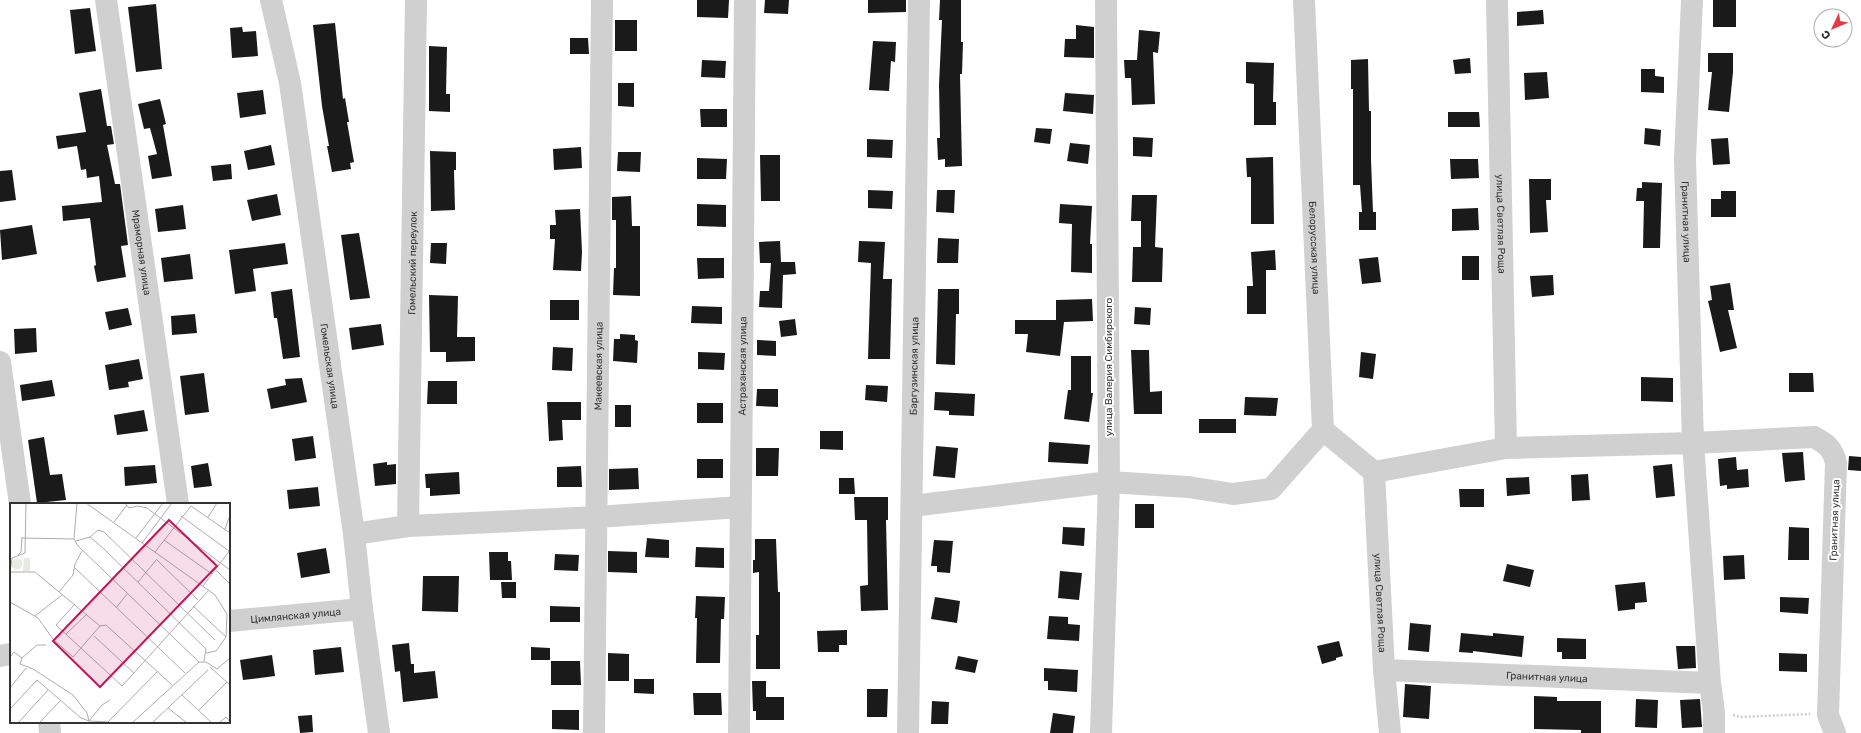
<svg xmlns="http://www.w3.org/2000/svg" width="1861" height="733" viewBox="0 0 1861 733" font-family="Rubik,sans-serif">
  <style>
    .building { fill: #1a1a1a }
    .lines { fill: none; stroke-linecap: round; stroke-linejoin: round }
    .path { stroke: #cdcdcd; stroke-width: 2.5; stroke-dasharray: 2 2; stroke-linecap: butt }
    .minor { stroke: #d0d0d0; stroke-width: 22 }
    .labels { text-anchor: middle; stroke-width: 4; stroke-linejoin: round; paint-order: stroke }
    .street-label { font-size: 10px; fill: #333; stroke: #fff }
    .inset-road { fill: none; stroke: #adadad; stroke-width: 1 }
    .view { fill: #c2185b; fill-opacity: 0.15; stroke: #c2185b; stroke-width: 2 }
    .inset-edge { fill: none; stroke: #333; stroke-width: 2 }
  </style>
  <rect width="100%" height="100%" fill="#fff"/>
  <!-- building -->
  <path class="building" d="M697,0H729L728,18L697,17Z
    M765,0H789L788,14L764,13Z
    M868,0H906V12L868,13Z
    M940,0H961V42H963L962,74H960L962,166L945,167V159L938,160L937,138H940L939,85L942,20H939Z
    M1713,0H1736V27H1713Z
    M156,4L162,69L136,72L128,7Z
    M90,8L96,51L75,54L70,10Z
    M1543,10L1544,24L1517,26V12Z
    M615,20H637V51H615Z
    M335,23L343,99L345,98L349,122H347L354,162L350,163L351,169L332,172L327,146H329L322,106L313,25Z
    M1076,25L1094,27V58L1064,57L1065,39H1076Z
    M242,27L243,32L256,31L258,56L232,58L230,28Z
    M1139,30L1160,32L1158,53L1153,52L1155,104L1132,105L1131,78H1125L1124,60H1137Z
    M570,38H588L589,54H570Z
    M873,41L896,42L895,62L891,61L889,91L869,90Z
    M429,46L447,47L446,94H450V112L429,111Z
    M1708,53H1733V72L1729,112L1708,110L1712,72H1708Z
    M1470,58L1471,73L1455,74L1453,60Z
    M1368,59L1369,111H1371V160L1373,212H1376V230H1359V212H1362L1360,185H1353V89H1351V60Z
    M702,60L726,61L725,78L701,77Z
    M1246,62L1274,63L1273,102H1276V125H1254V84L1246,83Z
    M1641,69H1655V76L1664,77V93L1641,92Z
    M1547,72L1549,98L1525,100L1524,73Z
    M618,83H634V107L618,106Z
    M101,89L107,126H111L114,144L107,145L115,184H120L128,245L121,246L126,277L97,282L94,266L96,265L90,218L63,221L62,206L102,202L99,176L87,178L86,169L81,170L77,146L58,149L56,136L86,132L79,93Z
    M263,90L266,114L240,118L237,93Z
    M1065,93L1094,95L1093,114L1063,111Z
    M160,99L166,124L163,125L172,176L152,179L148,156L157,154L150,128L144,129L138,104Z
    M700,109H727V127H701Z
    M1448,112H1479L1480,127H1448Z
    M1036,128L1052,129L1050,144L1034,142Z
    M1645,128L1661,130L1660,146L1644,144Z
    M1133,137L1153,138L1152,157L1133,156Z
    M1728,138L1730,164L1713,165L1711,139Z
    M867,139L893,140L892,158L867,157Z
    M1070,143L1090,145L1088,164L1067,161Z
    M271,145L275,165L248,170L244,151Z
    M581,147L582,168L554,170L553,149Z
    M430,151L456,152V170H454L455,210L431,211Z
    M618,152H641L640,172L617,171Z
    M760,155H780V201H761Z
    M1273,157L1274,224H1251V177H1247L1246,158Z
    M697,158L727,159L726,179H697Z
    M1450,159H1478L1479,178L1451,179Z
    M231,164L232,179L213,181L211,166Z
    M12,170L16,200L0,202V171Z
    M1529,179H1551V200H1546L1548,232L1530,233Z
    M1642,182L1662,183L1660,248H1643L1644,201H1636L1637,188H1642Z
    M868,190L893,191L892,209L868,208Z
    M937,190H955L954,213L936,212Z
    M1721,191H1736V217H1711V199H1721Z
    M277,194L281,215L252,221L247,200Z
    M1132,195H1157L1155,247L1163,248L1162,282H1132L1133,247H1141V221H1131Z
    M631,196L632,226H640V296L613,295L614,268H616V220H612V197Z
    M697,204L726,205V227L697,226Z
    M1060,204L1092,206L1090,244H1092V273L1071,272L1072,224L1059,223Z
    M183,205L186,229L158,232L155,209Z
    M1478,208L1479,230L1452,231V209Z
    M580,209L582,252L581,271L553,270L555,239H550V225H556L555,210Z
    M32,225L37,254L2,260L0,230Z
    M359,233L370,298L350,300L341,235Z
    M938,238L959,239L958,263H937Z
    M780,241L781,262H795L796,274L783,275L782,308L759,307L760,291H769L771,263H760L759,242Z
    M859,241L885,242L883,279H892L890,359H868L871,263L858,262Z
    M285,243L288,264L253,269L256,291L235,294L229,250Z
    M431,243H447L446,264L430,263Z
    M1275,250L1276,270H1266V314H1247V286H1253L1251,252Z
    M190,254L193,279L164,282L161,258Z
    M1462,256H1479V280H1462Z
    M1378,257L1381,282L1362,284L1359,259Z
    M697,258H724V278L698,279Z
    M1553,275L1554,295L1532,297L1530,276Z
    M1730,283L1734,310H1728L1737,348L1720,352L1708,301L1712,300L1710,286Z
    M292,289L300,357L283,359L277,318H274L271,292Z
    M938,289H959V314H956L955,365L936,364Z
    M429,295L458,296L457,337H475V361L446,362V352H430Z
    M1092,299L1093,321L1064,322L1060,356L1026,352L1028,334H1015V320H1056V300Z
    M550,300H579V320H550Z
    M692,306L722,307V324L691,323Z
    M1135,307L1151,308L1150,325L1134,324Z
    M128,308L132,325L109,330L105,312Z
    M195,314L197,333L172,335L171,316Z
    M795,319L797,335L781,337L779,321Z
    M381,324L384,345L352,350L349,328Z
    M36,328L37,352L15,354L14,329Z
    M620,334L635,335V340L638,341L637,363L613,361L614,339H620Z
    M757,340L776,341V356L757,355Z
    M553,347L573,348L572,371L552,370Z
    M1131,350H1149L1150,392L1162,391V414H1134Z
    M698,352L725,353L724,370L698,369Z
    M1361,352L1376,354L1373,379L1359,377Z
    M1071,356H1091V393H1093L1089,422L1064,419L1068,390H1071Z
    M139,359L143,379L128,382L129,387L109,390L105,365Z
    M204,373L209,412L185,415L180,376Z
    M1789,373H1813L1814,392H1789Z
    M1641,377L1673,378V402L1641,401Z
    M302,378L307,402L271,409L267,389L286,385L285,379Z
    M52,380L55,396L22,401L20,385Z
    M428,381H457V404H427Z
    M866,385L888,386L887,402L865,400Z
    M757,389H778V407L756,406Z
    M935,392L975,394L974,416L949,415V411L934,410Z
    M1245,397L1278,398L1276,416L1244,415Z
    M547,402H581V420H562L563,440L549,441Z
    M697,403H723V423H697Z
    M615,405H631V427H615Z
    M144,410L148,431L117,435L114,415Z
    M1199,419H1236V433H1199Z
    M820,431H843V450L820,449Z
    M313,436L316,458L295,461L292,439Z
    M44,437L50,475L62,474L66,500L37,503L28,440Z
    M1049,442L1090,445L1088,464L1048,462Z
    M936,446L958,448L955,478L933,476Z
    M756,448H779L778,476H756Z
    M1803,452L1805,480L1785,482L1782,453Z
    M1849,456L1861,457V471L1848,470Z
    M1736,457L1737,470L1748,469L1749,487L1727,489V485L1720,486L1718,459Z
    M697,459H723V478H697Z
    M387,462V465L396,464V484L375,486L373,464Z
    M208,463L212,486L194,488L191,466Z
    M1672,464L1675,496L1656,498L1653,466Z
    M155,465L157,483L125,486L124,467Z
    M581,466L582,487H557V467Z
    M638,468L639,489L609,490V469Z
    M459,472L460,494L430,496V488H426L425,474Z
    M1588,474L1590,500L1572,501L1571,475Z
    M1529,477L1530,494L1507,496L1506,478Z
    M839,478H854L855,494H839Z
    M318,487L320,506L289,509L287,490Z
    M1459,489H1484V507H1460Z
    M854,497H888V520H886L888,610L861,611L860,586L868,585L867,520H855Z
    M1135,504H1154V528H1135Z
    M1063,527L1085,528L1084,546L1062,544Z
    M1789,527L1809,528V560H1788Z
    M647,538L669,540V558L645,557Z
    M755,539H776L778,592H780V669H756V635H759V572L753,573V560H755Z
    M934,540L953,541L950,573L937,572V566H931Z
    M696,547L724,548V568L695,567Z
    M326,548L330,573L301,578L297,553Z
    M608,551L637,552V573L608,572Z
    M489,552H508V561H511L512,580H490Z
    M555,554L579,555L578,571L554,570Z
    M1744,555L1745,579L1724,580L1723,556Z
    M1507,564L1534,570L1530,587L1503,581Z
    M1060,571L1082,573L1079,600L1058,598Z
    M423,576H459L458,612L422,611Z
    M501,582H516V598H502Z
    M1645,582L1647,602L1635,603V609L1618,611L1615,585Z
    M696,596L725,597L724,619H721L720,663H696L697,618H695Z
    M935,597L960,601L957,623L931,619Z
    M1780,597L1809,598L1808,614L1780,612Z
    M550,606L580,607V622H550Z
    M1049,616L1068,617V624L1080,625L1079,641L1047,639Z
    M1410,623L1431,625L1429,652L1408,650Z
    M847,630V645H839V652H818L817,631Z
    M1461,633L1493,636V633L1524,636L1522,657L1473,651V653L1459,652Z
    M1557,638L1586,639V659H1562V652H1557Z
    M1339,641L1343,656L1336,658V660L1322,664L1317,646Z
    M409,643L411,664H414V673L435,671L438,698L403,702L400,671L395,672L392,645Z
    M1676,646H1695L1696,668L1678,669Z
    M341,647L344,672L315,675L313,650Z
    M531,647L550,648V660H531Z
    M608,653L629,654V681H608Z
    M1779,653L1807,654V672L1779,671Z
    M272,655L275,676L243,680L240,660Z
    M958,656L978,660L975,673L955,669Z
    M551,661H580L581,685H551Z
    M1044,668L1078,670L1077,692L1048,690V681H1044Z
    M634,679H654V694L634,693Z
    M752,681H766V697H784V720H756V711H753Z
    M1405,684L1431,686L1429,719L1403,717Z
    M867,689H888L887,717H867Z
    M693,693H721L722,715H694Z
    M1534,696L1557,697V701H1601V733H1581V730L1534,729Z
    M1636,699L1658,700L1657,728L1635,727Z
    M1700,699L1702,727L1682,728L1680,700Z
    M932,701L949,702L948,724H931Z
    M552,710H579V730L552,729Z
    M1053,713L1075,716L1073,733H1050Z
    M312,715L313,732L300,733L298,716Z"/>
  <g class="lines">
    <!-- path -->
    <path class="path" d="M1733,715L1740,717L1810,714"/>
    <!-- minor -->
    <g class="minor">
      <path id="s1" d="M106,0L178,504"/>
      <path id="s2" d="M271,0L290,83L354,534L362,609L379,733"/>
      <path id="s3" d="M1304,0L1323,430L1374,472"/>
      <path id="s4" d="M1497,0L1506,448"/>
      <path id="s5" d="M1692,0L1685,159L1693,443L1710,683L1714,712V733"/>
      <path d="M0,362L20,504"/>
      <path d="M1374,472L1506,448L1693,443L1814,437C1827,444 1833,449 1836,463L1828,715L1835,733"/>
      <path id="s6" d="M1374,472L1384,670L1390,733"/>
      <path d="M912,506L1109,482L1188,487L1233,494L1271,489L1323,430"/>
      <path id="s7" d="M408,526L416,0"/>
      <path d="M354,534L408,526L597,517L740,507"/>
      <path id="s8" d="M229,621L362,609"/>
      <path d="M0,656L11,654"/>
      <path id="s9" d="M1384,670L1710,683"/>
      <path d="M49,722L50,733"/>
      <path id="s10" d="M594,733L602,0"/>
      <path id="s11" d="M739,733L745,0"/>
      <path id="s12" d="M908,733L919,0"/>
      <path d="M1101,733L1109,482L1106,0"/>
    </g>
  </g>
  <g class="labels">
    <!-- street labels -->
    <g class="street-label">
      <text dy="4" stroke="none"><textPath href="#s5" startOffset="222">Гранитная улица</textPath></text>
      <text dy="4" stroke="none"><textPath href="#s4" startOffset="224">улица Светлая Роща</textPath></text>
      <text dy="4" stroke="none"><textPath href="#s3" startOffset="248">Белорусская улица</textPath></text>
      <text dy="4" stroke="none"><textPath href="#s1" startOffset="255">Мраморная улица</textPath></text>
      <text dy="4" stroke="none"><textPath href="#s7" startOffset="263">Гомельский переулок</textPath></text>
      <text dy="4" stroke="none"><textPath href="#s2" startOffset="371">Гомельская улица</textPath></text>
      <text dy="4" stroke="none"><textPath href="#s11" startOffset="367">Астраханская улица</textPath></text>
      <text dy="4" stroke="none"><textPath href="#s10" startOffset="367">Макеевская улица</textPath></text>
      <text dy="4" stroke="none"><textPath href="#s12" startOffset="367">Баргузинская улица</textPath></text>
      <text transform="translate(1108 367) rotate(-90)" y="4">улица Валерия Симбирского</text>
      <text transform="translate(1834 520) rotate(-88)" y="4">Гранитная улица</text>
      <text dy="4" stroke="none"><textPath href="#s6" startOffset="131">улица Светлая Роща</textPath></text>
      <text dy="4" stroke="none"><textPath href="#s8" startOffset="67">Цимлянская улица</textPath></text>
      <text dy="4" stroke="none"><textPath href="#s9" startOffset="163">Гранитная улица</textPath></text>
    </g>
  </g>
  <!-- overview -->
  <g transform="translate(10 503)">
    <rect width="220" height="220" fill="#fff"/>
    <path d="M14,55H20V68H13ZM1.5 61a5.5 5.5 0 1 1 11 0a5.5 5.5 0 1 1-11 0Z" fill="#e6ecdf"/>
    <path class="inset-road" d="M67,0L64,36L68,43L189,159M76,0L205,92L217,111L216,134M115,0L119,5L128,3L137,5L220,67M171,13L219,48M198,14L207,0M104,19L117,2M215,26L220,12M80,34L88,27L94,29L205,137M12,35L64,36M126,35L153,0M154,37L202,71M66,38L80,34L94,46L196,146L194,158M132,40L162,0M145,49L181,3L220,30M8,52L11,49L12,34M147,57L188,97M64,64L175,170M206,67L220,81M0,69H25L90,123M0,70L2,55L15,50L16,0M128,79L147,56M193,83L220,47M49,89L63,72L65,61L72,48M0,99L28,115L43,136L63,154L90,123M65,101L46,122L112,183L199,87M183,103L216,134L206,148L196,150M106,105L117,91M25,113L52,92M90,123L96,122L162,182M56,131L77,111M84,133L124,170M36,142H27L12,155L10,161L23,166L63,192L77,210L79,218M0,154L4,149L12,155M200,164L220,182M0,185L16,165M172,192L202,220M158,205L177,220M0,206L27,177L71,215L79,218L98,219L148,168M189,207L217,179M79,218L92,202L100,197M8,220L38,187M29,220L51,197M122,220L189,159H196L207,166L220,155M142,220L198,167M209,220L216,214L220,219"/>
    <path class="view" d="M159,17L207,63L90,184L43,138Z"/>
    <rect width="220" height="220" class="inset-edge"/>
  </g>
  <!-- north arrow -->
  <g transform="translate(1833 28) rotate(226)"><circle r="19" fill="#ffffff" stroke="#adadad"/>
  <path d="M0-3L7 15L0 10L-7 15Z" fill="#e63946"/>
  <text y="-6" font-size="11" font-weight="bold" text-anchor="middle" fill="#333333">С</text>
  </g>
</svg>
